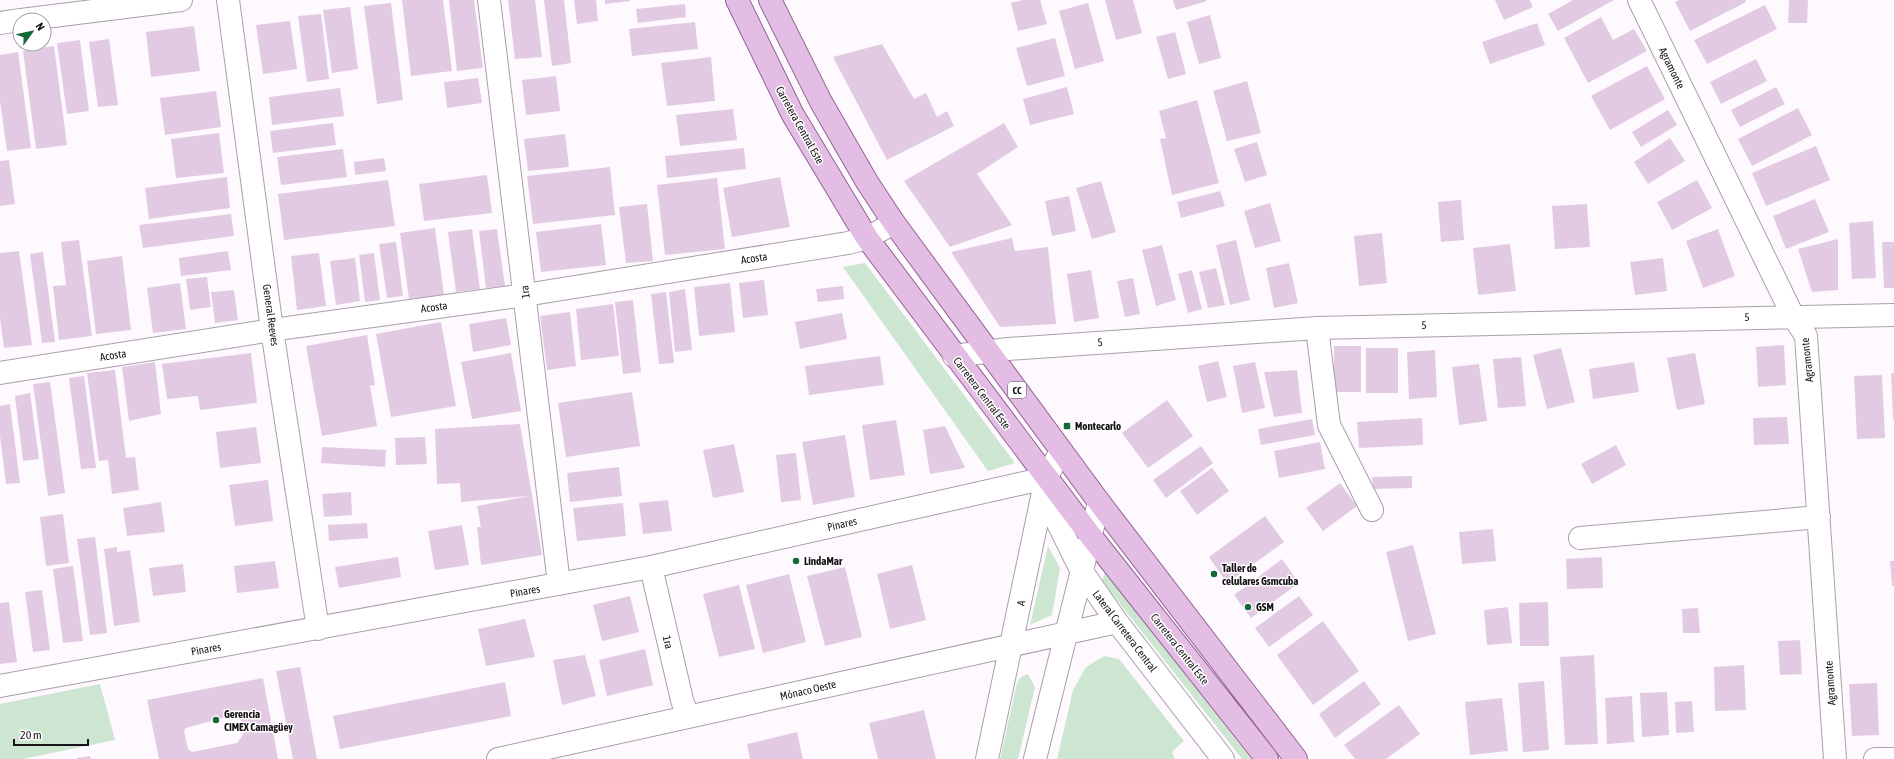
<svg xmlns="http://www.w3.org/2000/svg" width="1894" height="759" viewBox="0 0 1894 759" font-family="'Asap Condensed',sans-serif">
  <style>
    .green { fill: #cce6d2 }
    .building { fill: #e3cae3; fill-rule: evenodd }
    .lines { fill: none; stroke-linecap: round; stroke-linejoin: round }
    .minor-casing { stroke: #aa9eaa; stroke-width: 24 }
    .major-casing { stroke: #916592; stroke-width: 24 }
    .minor { stroke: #fff; stroke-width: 22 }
    .major { stroke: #e4bde5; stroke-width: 22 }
    .poi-dot { fill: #146839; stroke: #fff; stroke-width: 1.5 }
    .labels { text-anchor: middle; stroke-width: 3; stroke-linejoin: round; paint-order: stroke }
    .shield { fill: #fff; stroke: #5d5a5d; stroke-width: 1 }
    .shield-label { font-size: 10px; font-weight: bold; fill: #171317 }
    .street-label { font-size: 11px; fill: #171317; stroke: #fff }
    .poi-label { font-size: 11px; font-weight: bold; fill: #171317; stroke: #fff; text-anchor: start }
  </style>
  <rect width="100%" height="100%" fill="#fef9fe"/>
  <!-- green -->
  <path class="green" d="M865,263L1015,463L988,471L843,267Z
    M1048,546L1060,568L1052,615L1030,625Z
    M1105,572L1251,759H1242L1102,581Z
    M1104,656L1119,659L1184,741L1172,752L1175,759H1057L1073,690L1086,667Z
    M1028,674L1035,687L1018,759H1000L1017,683L1021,677Z
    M100,684L115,740L23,759H0V704Z"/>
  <!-- building -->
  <path class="building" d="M402,0H443L452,71L411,76Z
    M449,0H474L483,68L457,71Z
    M508,0H535L542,57L515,59Z
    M544,0H564L571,63L552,66Z
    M574,0H596L598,21L577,24Z
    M605,0H630V1L605,4Z
    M1023,0H1040L1047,24L1018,31L1011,3Z
    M1105,0H1133L1142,33L1116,40Z
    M1173,0H1206L1207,1L1176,10Z
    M1495,0H1530L1533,7L1504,20Z
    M1573,0H1614L1558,31L1548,14Z
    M1679,0H1745L1746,2L1690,31L1675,2Z
    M1789,0H1808L1807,23H1788Z
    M391,3L403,100L377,104L364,6Z
    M1088,3L1104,61L1075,69L1059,11Z
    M685,4L686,17L638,23L636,9Z
    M1765,5L1777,29L1707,64L1694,40Z
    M350,7L358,69L332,73L323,10Z
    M321,14L329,79L307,82L298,16Z
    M1210,15L1221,58L1199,64L1187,22Z
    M1601,17L1613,40L1634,29L1647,51L1588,83L1564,38Z
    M290,21L297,69L263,74L256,25Z
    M695,22L698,49L632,56L629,29Z
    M1537,23L1545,45L1490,64L1482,42Z
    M194,26L200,71L151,77L146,32Z
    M1175,32L1186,74L1168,79L1156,37Z
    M1055,38L1065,76L1027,86L1016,48Z
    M109,39L118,105L98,107L89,42Z
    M80,40L89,111L67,114L57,43Z
    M882,44L914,99L926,93L937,117L947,111L954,126L887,160L833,57Z
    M54,46L67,145L36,149L23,51Z
    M18,52L31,148L7,151L0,101V55Z
    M711,57L715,101L667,106L661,63Z
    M1756,59L1767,81L1721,104L1710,82Z
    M1647,66L1665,99L1610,130L1591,96Z
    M556,76L560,111L526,115L522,80Z
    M478,78L482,103L447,108L444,82Z
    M1247,81L1261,133L1227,141L1213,91Z
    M1067,87L1074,114L1030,125L1023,99Z
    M1776,87L1785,104L1740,127L1731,110Z
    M340,88L344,116L272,125L269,97Z
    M216,91L221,127L165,135L160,98Z
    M1197,100L1219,183L1172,195L1160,139L1166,138L1159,111Z
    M1798,108L1812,135L1752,166L1738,139Z
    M733,109L737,140L680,146L676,115Z
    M1668,110L1677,125L1641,147L1632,132Z
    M333,123L336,145L273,153L270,131Z
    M1004,123L1018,147L977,174L1012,225L950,247L904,181Z
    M219,133L224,173L176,178L171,139Z
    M565,134L569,167L528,171L524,139Z
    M1670,138L1685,161L1648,184L1634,162Z
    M1257,142L1267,175L1245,182L1234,149Z
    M1816,146L1830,180L1766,206L1752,173Z
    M744,148L746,169L667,178L665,156Z
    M343,149L347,177L281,185L277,157Z
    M384,158L386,171L355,175L354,162Z
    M9,160L15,204L0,206V161Z
    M610,167L615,215L533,224L527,176Z
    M487,175L492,213L424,221L419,184Z
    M227,177L230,208L149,219L145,188Z
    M780,177L790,227L732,237L723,188Z
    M717,178L725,249L665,255L657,185Z
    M388,180L395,226L284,240L278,194Z
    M1697,180L1712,208L1672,230L1657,202Z
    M1101,181L1116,232L1092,239L1076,188Z
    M1220,191L1225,206L1181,218L1177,202Z
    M1069,196L1076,231L1052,236L1045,201Z
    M1815,199L1829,232L1786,249L1773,216Z
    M1461,200L1464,240L1441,242L1438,202Z
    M1270,203L1281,241L1255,248L1244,211Z
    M647,204L653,261L626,263L619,207Z
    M1587,204L1590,247L1555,249L1552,206Z
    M231,214L234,236L143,248L139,225Z
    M1873,221L1876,278L1852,279L1849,223Z
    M601,224L606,265L541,272L536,232Z
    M435,228L444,295L409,299L400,233Z
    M472,229L480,289L456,292L448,232Z
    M497,229L505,286L486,288L479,231Z
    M1718,229L1735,276L1703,288L1686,241Z
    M1382,233L1387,283L1359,286L1354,236Z
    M1012,238L1015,251L1048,247L1056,324L1000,327L951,252Z
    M1838,239V290L1812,292L1798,249Z
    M79,240L92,336L59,340L53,286L66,285L61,242Z
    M1236,240L1250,300L1230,305L1216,245Z
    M396,242L403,296L387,298L379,244Z
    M1882,242H1894V288H1884Z
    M1510,244L1516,291L1478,295L1473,248Z
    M1162,245L1176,300L1156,306L1142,250Z
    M19,251L32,345L4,348L0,318V253Z
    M228,251L231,270L181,276L179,258Z
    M43,252L55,342L42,343L30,254Z
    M319,253L326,306L297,310L291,256Z
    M374,253L380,300L365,302L359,255Z
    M122,256L131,330L96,334L87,261Z
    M355,258L360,301L336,305L330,261Z
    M1663,258L1667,291L1635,295L1630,262Z
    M1289,263L1298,303L1274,308L1266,268Z
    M1216,268L1225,305L1208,308L1199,272Z
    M1091,270L1099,318L1074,322L1067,274Z
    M1192,270L1202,309L1188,313L1178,274Z
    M207,277L211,307L190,310L186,279Z
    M1133,278L1140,314L1125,317L1117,281Z
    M764,280L768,315L743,318L739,283Z
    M180,283L186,329L153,333L147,288Z
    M730,283L735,332L699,336L694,287Z
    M843,286L844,299L818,302L816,289Z
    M685,289L692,350L675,352L669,292Z
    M234,290L238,320L215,323L211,292Z
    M666,292L674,363L659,364L651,294Z
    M633,300L641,372L623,374L615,302Z
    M613,304L619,356L581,360L576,309Z
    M570,312L576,366L547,370L540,316Z
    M842,313L847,339L800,349L795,322Z
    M506,318L511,345L473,352L469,324Z
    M441,322L456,406L391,417L376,334Z
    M367,335L375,385L370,386L377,426L322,436L306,346Z
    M1784,345L1786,385L1758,387L1756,347Z
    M1334,346H1361V392H1334Z
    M1366,348H1398V393H1366Z
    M1561,348L1575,402L1547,409L1533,355Z
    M1435,350L1437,397L1409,399L1407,352Z
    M251,353L257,403L200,410L198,396L167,399L162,364Z
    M511,353L521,411L472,419L461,362Z
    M1695,353L1705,404L1677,410L1667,358Z
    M880,356L884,385L809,395L805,366Z
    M1521,357L1526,406L1498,408L1493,359Z
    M1218,361L1227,397L1207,402L1198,366Z
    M155,362L161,414L129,421L122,367Z
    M1255,362L1265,408L1242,413L1233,366Z
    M1634,362L1639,392L1593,399L1589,369Z
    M1479,364L1487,421L1459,425L1452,367Z
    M115,370L126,458L135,457L139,490L112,494L108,460L99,461L87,373Z
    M1297,370L1302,413L1274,417L1264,372Z
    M1891,373H1894V419H1893Z
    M1882,375L1885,438L1857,439L1854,376Z
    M84,376L96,468L81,469L69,378Z
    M50,382L65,493L48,496L33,384Z
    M632,392L640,446L566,457L558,403Z
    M30,393L39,459L23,461L15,396Z
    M1167,400L1193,436L1148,468L1122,433Z
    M10,404L20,483L6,484L0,436V406Z
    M1787,417L1789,444L1754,445L1753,418Z
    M1422,418L1423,445L1359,448L1357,422Z
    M1312,419L1315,435L1261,445L1258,429Z
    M896,420L905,475L870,480L862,425Z
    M520,424L542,555L481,565L477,527H481L477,506L529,496L461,502L460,483L437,484L435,429Z
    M945,426L965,468L930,474L923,430Z
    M256,427L261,463L220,468L216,432Z
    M845,435L855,497L813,505L802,442Z
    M425,437L427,464L396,465L395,438Z
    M1320,442L1325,469L1279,478L1274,451Z
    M734,444L744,492L713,498L703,450Z
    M1616,445L1626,465L1592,484L1581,464Z
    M1201,446L1213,463L1166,498L1153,480Z
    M322,447L386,450L385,467L321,463Z
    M796,453L801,500L781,502L776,455Z
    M619,467L622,496L570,502L567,473Z
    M1212,468L1229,491L1197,515L1180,491Z
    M1412,476V488L1373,489L1372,477Z
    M268,480L273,521L235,526L229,485Z
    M1340,483L1357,506L1323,531L1306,508Z
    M351,492L352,515L324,517L322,494Z
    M668,500L672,531L643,534L639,503Z
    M161,502L165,532L127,536L123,508Z
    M623,503L626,536L577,541L573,508Z
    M63,514L69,563L46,566L40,517Z
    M1265,516L1284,542L1227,583L1209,557Z
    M367,523L368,538L329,541L328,525Z
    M462,525L469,565L435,570L428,531Z
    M1493,529L1496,561L1462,564L1459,532Z
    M95,537L107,633L90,635L77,539Z
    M1413,545L1436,634L1408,641L1386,552Z
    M117,547V552L130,550L140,622L114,626L104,549Z
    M398,557L401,577L339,588L335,567Z
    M1602,557L1603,588L1567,589L1566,559Z
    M1282,559L1299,583L1251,618L1234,595Z
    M275,561L279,588L237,593L234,566Z
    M1890,561H1894V586H1892Z
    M183,564L186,592L153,596L149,568Z
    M912,565L926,620L890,629L877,574Z
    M73,566L83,641L63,643L53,569Z
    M845,567L862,637L825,646L807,576Z
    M789,574L806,642L763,653L746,585Z
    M739,585L755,649L719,657L703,594Z
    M42,590L50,650L33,652L25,592Z
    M630,596L639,632L602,641L593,605Z
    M1299,596L1313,615L1269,647L1255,628Z
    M9,602L17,662L0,664V603Z
    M1548,602L1549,646H1520L1519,603Z
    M1508,607L1512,643L1487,645L1484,610Z
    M1698,608L1700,633H1683L1682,609Z
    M525,619L535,657L486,666L478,629Z
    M1323,621L1359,671L1313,705L1277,655Z
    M1800,640L1802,674L1780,675L1778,641Z
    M645,649L653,685L607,696L599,660Z
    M585,655L596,696L562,705L553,660Z
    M1594,655L1598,744L1565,745L1560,657Z
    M1744,665L1746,710L1715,711L1714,667Z
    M300,667L317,759H293L276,671Z
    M263,678L278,759H159L147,700ZM233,715L239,717L242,722L243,735L237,743L192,752L188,749L184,731L186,728Z
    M1364,681L1381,704L1335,738L1319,714Z
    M1544,681L1549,750L1523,752L1518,683Z
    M505,682L511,716L340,749L333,716Z
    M1877,683L1879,735L1852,736L1849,684Z
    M1667,692L1669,735L1642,737L1640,693Z
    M1632,696L1634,742L1607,744L1605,698Z
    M1502,698L1508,751L1470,755L1465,702Z
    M1692,701L1694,732L1676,733L1675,702Z
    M1399,705L1420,734L1386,759H1355L1344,745Z
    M924,710L936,759H878L869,723Z
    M797,732L803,759H750L747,744Z
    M90,756L91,759H77V758Z"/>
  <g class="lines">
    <!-- minor casing -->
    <g class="minor-casing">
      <path id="minor" d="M228,0L272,330L318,629
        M489,0L559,584
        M1639,0L1793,316L1806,336L1835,759
        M21,20L181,0
        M0,23L20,20
        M1317,328L1329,425L1372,510
        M954,356L1008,349L1317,328L1894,315
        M0,373L272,330L525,295L848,243L867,238L894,223
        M1043,493L1081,570L1117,622L1223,759
        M1580,538L1819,517
        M651,567L682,700L688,717
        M0,686L651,567L1046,478
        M498,759L1117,622
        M987,759L1046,478L1061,451
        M1035,759L1099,502
        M1875,759H1894"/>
    </g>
    <!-- major casing -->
    <g class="major-casing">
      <path id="major" d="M737,0L793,115L867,238L1090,535L1267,759
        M770,0L821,102L867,182L894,223L1099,502L1296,759"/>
    </g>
    <!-- minor -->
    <use href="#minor" class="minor"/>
    <!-- major -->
    <use href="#major" class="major"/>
  </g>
  <!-- markers -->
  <g class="poi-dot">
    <rect x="1063" y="422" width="8" height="8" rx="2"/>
    <circle cx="796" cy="561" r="4"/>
    <circle cx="1214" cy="574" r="4"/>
    <circle cx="1248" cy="607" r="4"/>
    <circle cx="216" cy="720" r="4"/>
  </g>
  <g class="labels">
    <!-- shield labels -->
    <rect class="shield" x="1008" y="382" width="18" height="16" rx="3"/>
    <g class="shield-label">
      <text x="1017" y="394">CC</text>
    </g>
    <!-- street labels -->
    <g class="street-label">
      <text transform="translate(1672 68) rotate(64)" y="4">Agramonte</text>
      <text transform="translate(800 125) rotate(61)" y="4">Carretera Central Este</text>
      <text transform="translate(754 258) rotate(-9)" y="4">Acosta</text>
      <text transform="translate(525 292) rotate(-97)" y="4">1ra</text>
      <text transform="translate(434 307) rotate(-8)" y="4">Acosta</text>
      <text transform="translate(271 315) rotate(82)" y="4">General Reeves</text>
      <text transform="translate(1747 317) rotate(-1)" y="4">5</text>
      <text transform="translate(1424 325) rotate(-1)" y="4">5</text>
      <text transform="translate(1100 342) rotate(-4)" y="4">5</text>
      <text transform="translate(113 355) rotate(-9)" y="4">Acosta</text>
      <text transform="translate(1807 360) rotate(-96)" y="4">Agramonte</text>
      <text transform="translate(982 393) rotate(53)" y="4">Carretera Central Este</text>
      <text transform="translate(842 524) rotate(-13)" y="4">Pinares</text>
      <text transform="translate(525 591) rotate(-10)" y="4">Pinares</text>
      <text transform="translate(1021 603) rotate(-78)" y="4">A</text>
      <text transform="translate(1125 631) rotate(53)" y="4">Lateral Carretera Central</text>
      <text transform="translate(668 642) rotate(77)" y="4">1ra</text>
      <text transform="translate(206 649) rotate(-10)" y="4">Pinares</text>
      <text transform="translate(1180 649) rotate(52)" y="4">Carretera Central Este</text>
      <text transform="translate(1830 683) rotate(-94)" y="4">Agramonte</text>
      <text transform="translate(808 690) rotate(-13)" y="4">Mónaco Oeste</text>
    </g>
    <!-- poi labels -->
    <g class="poi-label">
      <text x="1075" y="430">Montecarlo</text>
      <text x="804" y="565">LindaMar</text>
      <text x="1222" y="572">Taller de<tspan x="1222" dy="13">celulares Gsmcuba</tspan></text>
      <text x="1256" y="611">GSM</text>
      <text x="224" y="718">Gerencia<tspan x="224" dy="13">CIMEX Camagüey</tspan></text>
    </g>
  </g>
  <!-- north arrow -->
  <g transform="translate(32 32) rotate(57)"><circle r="19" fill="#ffffff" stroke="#a2a1a2"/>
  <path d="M0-3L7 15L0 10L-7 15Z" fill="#146839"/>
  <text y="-6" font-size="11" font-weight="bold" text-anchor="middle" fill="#171317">N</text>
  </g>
  <!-- scale -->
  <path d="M14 739v6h74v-6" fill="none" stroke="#171317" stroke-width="2"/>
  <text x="20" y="739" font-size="12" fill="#171317" stroke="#ffffff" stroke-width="3" paint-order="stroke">20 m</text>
</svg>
